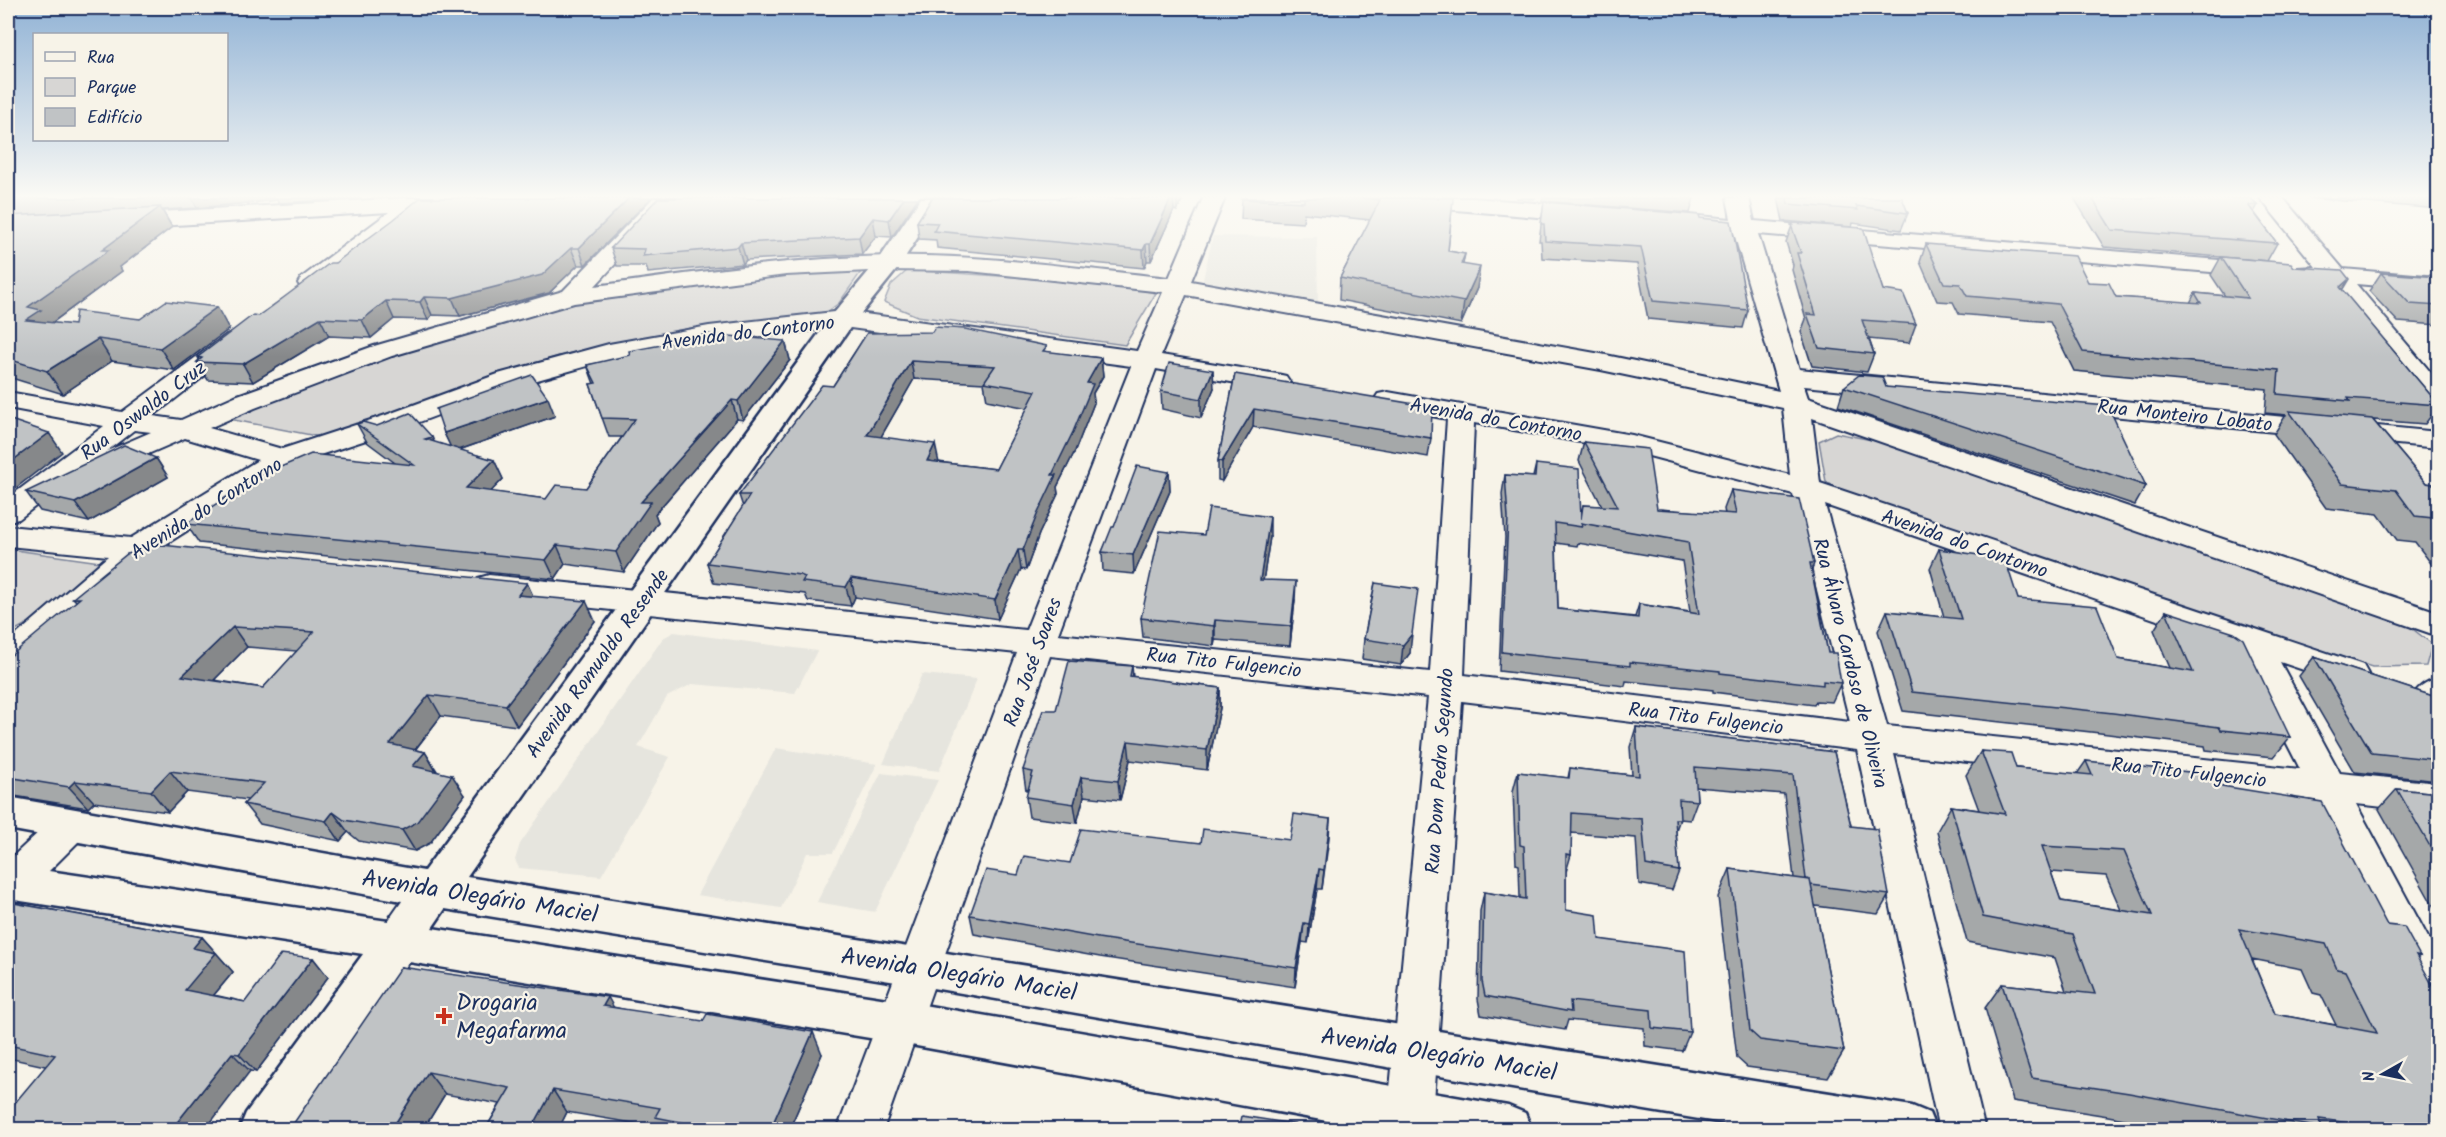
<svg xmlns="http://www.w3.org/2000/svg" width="2446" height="1137" viewBox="0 0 2446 1137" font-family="Kalam,sans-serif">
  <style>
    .built { fill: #e6e5de }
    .green { fill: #d7d6d4; stroke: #798299; stroke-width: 1.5 }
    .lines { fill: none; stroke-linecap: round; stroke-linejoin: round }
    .street-casing { stroke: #1b2f5e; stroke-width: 4 }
    .secondary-casing { stroke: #1b2f5e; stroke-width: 5 }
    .street { fill: #f7f3e8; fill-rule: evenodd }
    .secondary { fill: #f7f3e8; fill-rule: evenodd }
    .wall { fill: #a5a8a9; stroke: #1b2f5e; stroke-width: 1.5; fill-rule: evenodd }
    .shaded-wall { fill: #86888a; stroke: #1b2f5e; stroke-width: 1.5 }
    .building { fill: #c0c3c5; stroke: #1b2f5e; stroke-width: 1.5; fill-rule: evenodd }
    .poi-dot { fill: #c8321e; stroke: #f7f3e8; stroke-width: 2 }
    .labels { text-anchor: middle; stroke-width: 4.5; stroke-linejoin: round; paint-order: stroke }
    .street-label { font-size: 20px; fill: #1b2f5e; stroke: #f7f3e8 }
    .near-street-label { font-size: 24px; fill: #1b2f5e; stroke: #f7f3e8 }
    .near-poi-label { font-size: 24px; fill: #1b2f5e; stroke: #f7f3e8; text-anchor: start }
  </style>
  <rect width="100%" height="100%" fill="#f7f3e8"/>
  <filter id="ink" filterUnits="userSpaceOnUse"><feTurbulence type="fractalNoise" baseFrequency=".0167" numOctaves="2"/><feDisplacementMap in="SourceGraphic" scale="12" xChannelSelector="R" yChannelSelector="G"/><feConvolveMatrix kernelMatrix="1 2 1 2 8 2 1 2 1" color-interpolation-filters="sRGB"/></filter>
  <g filter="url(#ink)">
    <!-- built -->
    <path class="built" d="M1213,236L1317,237L1318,308L1201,288Z
      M674,632L817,651L795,693L692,684L667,697L638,747L670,757L601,876L519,868L515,860L520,844L663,638Z
      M922,674L977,679L939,771L883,764Z
      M776,748L877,764L833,853H807L781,908L697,895Z
      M881,773L938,780L875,912L817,902Z"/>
    <!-- green -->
    <path class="green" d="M853,270L861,272L839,303L827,312L751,321L626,341L562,355L466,386L326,438L229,419L280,396L373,361L575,302L702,281Z
      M908,270L1014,277L1135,289L1156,293L1125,345L917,316L884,302L891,285Z
      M1836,433L1877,441L2397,617L2432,644L2426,666L2372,667L1847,493L1826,482L1819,441Z
      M8,549L107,563L45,614L8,634Z"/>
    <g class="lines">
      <!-- street casing -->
      <g class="street-casing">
        <path id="street" d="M405,198H433L319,288L310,290L301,288L298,283L301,278L389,212L125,228L117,226L114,221L117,216L125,214Z
          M653,198H676L595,286C693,273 790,258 888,256C982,254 1076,268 1169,278L1203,198H1225L1191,281L1601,354L1779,391L1734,233L1681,227L1678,222L1681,217L1689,215L1731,219L1727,198H1749L1754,221L2267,264L2271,269L2267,274L2259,276L1758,234L1799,369L2438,432V448L1804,386L1808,398L2438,612V636L1812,418L1820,483L2363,665L2368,674L2363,683L2351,686L2280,662L2340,773L2438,783V813L2356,804L2438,956V1015L2423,1010L2316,800L1894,754L1985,1130H1939L1857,750L1462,701L1432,1130H1386L1428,697L1050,656L883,1130H837L1017,653L489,597L478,594L473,586L478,578L489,575L1026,630L1131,366L843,327L709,342L612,359L516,386L406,427L292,464L163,546L166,550L161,557L143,560L20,669L8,672V642L108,556L8,546V526L131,538L258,460L185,438L104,473L94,476L84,473L82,470L19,519L8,521V498L104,426L8,408V392L122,412L226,335L235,332L244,335L248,340L244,345L153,416L181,420L235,396L374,346L563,291ZM889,270L969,271L1163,292L1137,351L843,311L709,326L609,344L498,374L386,415L282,449L209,428L255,408L392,356L574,303L786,275ZM1186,295L1601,370L1783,408L1790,475L1632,435L1388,392L1378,394L1374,400L1378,406L1447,419L1430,672L1058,634L1156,369L1277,390L1286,388L1290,382L1286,376L1277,374L1161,355ZM1474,423L1630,451L1793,494L1850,722L1464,675ZM134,430L151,432L107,451ZM1825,505L2238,648L2300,769L1887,726Z
          M1385,198H1473L1586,207L1594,209L1597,214L1594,219L1586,221L1396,205L1388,203Z
          M2260,198H2283L2343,269L2438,277V291L2356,284L2438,381V405L2428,403L2329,282L2297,278L2293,273L2297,268L2316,267Z
          M2438,678V709L2428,712L2416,708L2411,699C2417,687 2425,682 2438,678Z
          M72,809L85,813L91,824L85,835L22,898L8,903V861L59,813Z"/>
      </g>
      <!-- secondary casing -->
      <g class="secondary-casing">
        <path id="secondary" d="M921,198H943L898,268L852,325L467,877L1912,1106L1929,1113L1936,1130H1765L1416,1072L921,986L445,909L432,928L900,1001L1508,1106L1525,1113L1532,1130H1376L900,1043L409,962L292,1130H239L246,1113L363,954L8,899V865L388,921L402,901L8,829V797L424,871L834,313L880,258Z"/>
      </g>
      <!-- street -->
      <use href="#street" class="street"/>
      <!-- secondary -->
      <use href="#secondary" class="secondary"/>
    </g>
    <!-- wall -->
    <path class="wall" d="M8,198H362L279,203L277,200L197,208L162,210L172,227L120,267L122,271L52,323L74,325L140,319L229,329L174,370L112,361L63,394L8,377Z
      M651,198L585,265H578L549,293L460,316L432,315L428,320L394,319L371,338L329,336L253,382L208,380L197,362L199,360L198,357L335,263Z
      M918,198L892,237L876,236L862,254L746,260L743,264L648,273L646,266H617L611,248Z
      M932,198H1183L1177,211L1174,210L1151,261H1147L1144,268L937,248L936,240L919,239L917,222Z
      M1242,198H1453L1448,251L1465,254L1463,264L1477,288L1461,324L1339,300L1340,278L1370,220L1304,213L1303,223L1241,219Z
      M1516,198H1535L1534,199Z
      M1543,198H1694L1690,213L1542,201Z
      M1778,198H1902L1908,213L1901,230L1853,223L1852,227L1783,221Z
      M2074,198H2250L2258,205L2254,212L2277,243L2267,261L2104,247Z
      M2308,198H2439V209Z
      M1544,202L1700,218L1748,310L1743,328L1648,319L1637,264L1542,258L1541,241H1539Z
      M1793,223L1883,290L1916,324L1909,343L1869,339L1874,354L1867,372L1812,366L1801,332L1806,319L1792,270L1793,265L1786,242Z
      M1926,244L2088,282L2116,297L2190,303L2195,293L2225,296L2211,275L2221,257L2294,267L2342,290L2439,405L2425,424L2373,420L2426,483L2439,485V574L2415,542L2397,540L2378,514L2326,508L2274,434L2286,415L2265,413L2267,389L2074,371L2050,322L1959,314L1953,302L1937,301L1920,262Z
      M2381,273L2439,277V325L2398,322L2369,291Z
      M867,333L1101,358L1103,376L1093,393L1094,403L1075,451L1057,487L1058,494L1039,534L1026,570L1021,569L998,619L855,597L851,606L808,601L805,594L714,583L707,563L743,507L739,495L833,386ZM914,379L984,383L987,400L1028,408L996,469L938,462L881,437Z
      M785,341L790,360L743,420L737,419L655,514L658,522L624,572L565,564L555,579L199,543L186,524L395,463L367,442L357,424L451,447L444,433L555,416L459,450L494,460L503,479L490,492L546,499L586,488L622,437H609L590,384H594L587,365Z
      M1235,374L1431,438L1428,457L1253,427L1222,481L1218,480V461Z
      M1844,387H1886L2146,486L2135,505L1838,406Z
      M1214,388L1201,418L1162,409L1161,391Z
      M1584,442L1657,509L1725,514L1724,509L1731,490L1814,563L1812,570L1828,653L1841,683L1832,702L1816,701L1814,705L1713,692V690L1626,681L1625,686L1499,671L1505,537L1502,494L1505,475L1533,477L1536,464L1581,513L1583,505L1602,506L1579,461ZM1556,543L1577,546L1578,543L1682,561L1690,612L1639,604L1635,617L1558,609Z
      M156,458L168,477L89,522L40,511L26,492Z
      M1169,472L1170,491L1134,574L1103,571L1102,552L1114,527Z
      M1204,535L1270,537L1263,581L1295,600L1290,646L1215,640L1214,646L1143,637L1141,618Z
      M1939,549L2018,599L2118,659L2170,668L2154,630L2166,611L2290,737L2274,757L2206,750L2205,746L2100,733L1903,711L1878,631L1887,611L1944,617L1930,568Z
      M527,583L533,597L595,621L517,726L441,716L415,750L425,752L437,771L465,795L430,843L415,851L359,841L348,832L340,841L260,824L244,804L248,800L187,792L168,812L94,802L88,808L8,795V777L76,601L73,598ZM247,647L297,651L263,688L214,680Z
      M1375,583L1410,653L1401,665L1362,659L1364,639Z
      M2314,657L2439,698V781L2355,772L2299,676Z
      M1132,666L1133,677L1220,688V708L1207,770L1130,760L1120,800L1084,796L1077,823L1029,817L1026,797L1028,790H1026L1023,770L1056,710Z
      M1636,727L1834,752L1851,826L1889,895L1878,914L1815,906L1844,1051L1828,1078L1747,1067L1737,1058L1718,897L1730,869L1794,878L1784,794L1696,787L1697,801L1690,820L1680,819L1676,830L1679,871L1672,890L1639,884L1636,838L1571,833V855L1566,872V910L1599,939L1690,1032L1682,1051L1645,1046L1644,1028L1568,1020L1565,1030L1481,1015L1478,999L1480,911L1484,892L1520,898L1519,865L1516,864L1513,791L1518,772L1568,778L1570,768L1632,775L1630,747Z
      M1981,751L2016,768L2077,774L2086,761L2222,786L2387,925L2420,956L2417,958L2439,1130H2184L2108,1116L2013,1101L1985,1008L2002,984L2066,991L2055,958L1967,942L1937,831L1951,806L1979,810L1966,775ZM2051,872L2106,876L2121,910L2061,901ZM2252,959L2302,969L2313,993L2321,995L2336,1025L2275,1014Z
      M2397,789L2439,793V916L2379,809Z
      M1330,819L1322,889H1317L1308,943L1302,942L1295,987L1100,957L974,934L970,915L1018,875L1070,863L1201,843L1290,840Z
      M8,902L202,937L233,972L214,995L245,1002L313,958L328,977L256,1072L250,1071L45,1066L8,1058Z
      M401,967L613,1007L822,1054L789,1130H663L662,1128L567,1112L558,1130H485L500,1104L445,1094L423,1130Z"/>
    <!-- shaded-wall -->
    <path class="shaded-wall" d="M192,198H276L277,200L197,208Z
      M629,198H651L585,265L579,248Z
      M904,198H918L892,237L889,220Z
      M1171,198H1173L1174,210L1151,261L1150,244Z
      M1177,198H1183L1177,211Z
      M160,207L172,227L120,267L122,271L50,324L26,320L28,307L102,250Z
      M873,218L876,236L862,254L859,237Z
      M741,243L746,260L743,264L738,247Z
      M1146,244L1147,261L1144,268L1143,250Z
      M571,248L578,265L549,293L460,316L452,298Z
      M1480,267L1477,288L1461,324L1464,302Z
      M2349,279L2338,297L2340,287Z
      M424,297L432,315L428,320L420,302Z
      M386,301L394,319L371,338L362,320Z
      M217,307L229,329L174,370L160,348Z
      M320,318L329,336L253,382L243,364Z
      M98,339L112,361L63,394L47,371Z
      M785,341L790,360L743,420L738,401Z
      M1101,358L1103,376L1093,393L1094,403L1075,451L1057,487L1058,494L1039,534L1026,570L1023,550L1087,383Z
      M911,361L914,379L871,454L867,435Z
      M1213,370L1214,388L1201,418V399Z
      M548,398L555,416L453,452L444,433Z
      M732,400L737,419L655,514L658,522L624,572L616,552L641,502Z
      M1254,409L1253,427L1222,481V462Z
      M49,433L62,452L8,494V464Z
      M432,437L441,456L425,439Z
      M935,444L939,463L927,461Z
      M156,458L168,477L89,522L75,503Z
      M494,460L503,479L475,508L466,488Z
      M1169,472L1170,491L1134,574L1133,555Z
      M1270,517V537L1260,600V580Z
      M557,545L565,564L555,579L546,560Z
      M1018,550L1021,569L998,619L995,600Z
      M851,578L855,597L851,606L846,587Z
      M1296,581L1295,600L1290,646L1291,626Z
      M527,583L537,604L518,595Z
      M586,601L595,621L517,726L506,705Z
      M1215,620V640L1214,646V626Z
      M233,627L247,647L197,697L182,676Z
      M1412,634L1410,653L1401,665L1403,645Z
      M1220,688V708L1207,770V750Z
      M429,695L441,716L403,765L390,744Z
      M1128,741L1130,760L1120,800L1118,781Z
      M425,752L437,773L413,766Z
      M170,771L187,792L168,812L151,791Z
      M452,775L465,795L430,843L415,851L402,830Z
      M1081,777L1084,796L1077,823L1074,804Z
      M75,781L94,802L88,808L69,787Z
      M333,812L348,832L340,841L326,821Z
      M1330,819L1329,838L1322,889L1324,870Z
      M1319,869L1317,889L1308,943L1309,924Z
      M1304,923L1302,942L1295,987L1296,968Z
      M202,937L233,972L203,1008L185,990L193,948Z
      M313,958L328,977L256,1072L239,1054Z
      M608,997L620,1019L603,1006Z
      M813,1032L822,1054L789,1130H770Z
      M232,1053L250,1071L205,1130H171Z
      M428,1072L445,1094L423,1130H391Z
      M553,1090L567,1112L558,1130H531Z"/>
    <!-- building -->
    <path class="building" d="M420,198H629L579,248H571L542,275L452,298L424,297L420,302L386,301L362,320L320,318L243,364L197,362L202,358L198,357L253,315L259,316L330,263H335L393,220Z
      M658,198H904L889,220L873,218L859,237L741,243L738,247L643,256L645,249L611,248Z
      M932,198H1171L1150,244H1146L1143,250L934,231L938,223L917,222Z
      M1242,198H1304V202L1241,199Z
      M1360,198H1453L1448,251L1465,254L1461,264L1480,267L1464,302L1340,278L1380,200Z
      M1787,198H1902L1908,213L1856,206L1858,210L1788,204Z
      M2092,198H2250L2258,205H2248L2277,243L2112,230Z
      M1544,202L1699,215L1700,218L1731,221L1748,310L1653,301L1641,247L1545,241L1544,224H1541Z
      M160,207L102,250H109L28,307L41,310L26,320L74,325L76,311L140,319L166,301L217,307L160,348L98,339L47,371L8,359V216Z
      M1793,223L1863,228L1883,290L1903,293L1916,324L1862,320L1874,354L1819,348L1807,314L1816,315L1797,253H1801L1791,225H1793Z
      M1926,244L2075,256L2088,282L2109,283L2116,297L2201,303L2195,293L2248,298L2221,257L2291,263L2294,267L2342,270L2349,279L2340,287L2439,405L2348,398L2350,401L2277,394L2279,370L2083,352L2058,304L1967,296L1960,284L1944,283Z
      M2381,273L2439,277V306L2410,304Z
      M935,327L965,329L1047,346L1043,351L1101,358L1087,383L1093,384L1073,432L1052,475H1056L1037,515L1023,550H1018L995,600L851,578L846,587L802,582L805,577L800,575L707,563L750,495H739L822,385L833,386L867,333L932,332ZM911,361L995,366L984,382L1036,391L996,469L927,461L935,444L867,435Z
      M707,334L785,341L738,401L732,400L641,502H651L616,552L557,545L546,560L186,524L255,478L311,454L414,465L357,424L363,422L377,426L410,413L432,437L425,439L494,460L466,488L546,499L556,485L586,488L635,419L602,418L590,384L596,383L587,365L630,355L629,351L672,343Z
      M1169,363L1213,370L1201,399L1161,391Z
      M1235,374L1432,407L1431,438L1254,409L1222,462L1218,461Z
      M532,375L548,398L444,433L436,409Z
      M1859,375L1882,377L1886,387L2108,406L2146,486L1844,387Z
      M2289,411L2372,419L2426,483L2439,485V525L2433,518L2415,516L2396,490L2342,484Z
      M8,419L49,433L8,464Z
      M1584,442L1648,449L1657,509L1736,514L1731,490L1799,499L1814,563H1810L1828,653H1836L1841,683L1823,681V685L1720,673V671L1630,662V666L1502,652L1508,518L1505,475L1535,477L1536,464L1579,469L1581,519L1583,505L1618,507ZM1555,523L1582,527L1581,523L1688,542L1699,614L1639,604L1638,618L1558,609Z
      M124,445L156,458L75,503L26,492Z
      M1137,466L1169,472L1133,555L1102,552L1112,527H1114Z
      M1209,508L1270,517L1260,580L1296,581L1291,626L1215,620L1214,626L1141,618L1160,531L1204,535Z
      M152,544L527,583L518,595L586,601L506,705L429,695L390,744L425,752L413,766L452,775L417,822L402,830L344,820L333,812L326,821L244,804L264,783L170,771L151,791L75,781L69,787L8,777V658L80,598H73L127,554L142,551ZM233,627L314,632L263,688L182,676Z
      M1939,549L2005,559L2018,599L2097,606L2118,659L2193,672L2166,611L2234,633L2243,639L2290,737L2221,730L2219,727L2113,713L1912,692L1887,611L1961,619Z
      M1375,583L1418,589L1412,634L1403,645L1364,639Z
      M2314,657L2439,698V760L2372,753Z
      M1069,661L1132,666L1130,676L1220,688L1207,750L1128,741L1118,781L1081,777L1074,804L1026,797L1033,772L1023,770L1043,710H1056Z
      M1636,727L1834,752L1851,826L1877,829L1889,895L1811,885L1810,880L1806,879L1793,775L1695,767L1697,801L1679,799L1680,819H1675L1679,871L1646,865L1642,819L1572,813L1571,855L1566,854V910L1597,915L1599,939L1685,951L1690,1032L1652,1028L1651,1010L1570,1001L1571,1012L1485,996L1482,981L1484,892L1526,899L1524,846L1520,845L1518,772L1569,778L1570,768L1639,776Z
      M1981,751L2011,753L2016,768L2092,775L2086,761L2217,775L2222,786L2322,802L2387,925L2404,927L2420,956L2416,955L2439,997V1130H2402L2319,1119L2322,1128L2129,1093L2032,1078L2002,984L2095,994L2073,934L1983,917L1951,806L2005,814ZM2042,846L2124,851L2152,915L2061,901ZM2239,929L2326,944L2337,969L2346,971L2377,1033L2275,1014Z
      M2397,789L2439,793V862Z
      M1294,814L1330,819L1324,870L1319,869L1309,924L1304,923L1296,968L1098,938L970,915L986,870L1018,875L1024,856L1070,863L1081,829L1201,843L1203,829L1290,840Z
      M1730,869L1810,880L1844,1051L1760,1040L1750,1031Z
      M8,902L202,937L193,948L216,953L185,990L245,1002L281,954L313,958L239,1054L232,1053L171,1130H8V1111L55,1055L8,1045Z
      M401,967L608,997L603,1006L703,1021L707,1014L813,1032L770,1130H699L701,1126L655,1117L660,1108L553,1090L531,1130H485L510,1088L428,1072L391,1130H289Z
      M1242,1116L1331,1130H1239Z"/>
  </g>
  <!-- sky -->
  <linearGradient id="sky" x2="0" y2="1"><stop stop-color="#90b2d5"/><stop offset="0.55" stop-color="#fbfaf5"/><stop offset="1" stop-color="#fbfaf5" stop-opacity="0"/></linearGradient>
  <rect width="2446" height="357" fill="url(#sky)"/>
  <!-- markers -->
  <path class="poi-dot" d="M441 1007h6v6h6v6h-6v6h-6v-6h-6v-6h6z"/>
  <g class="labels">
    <!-- street labels -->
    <g class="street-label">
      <text transform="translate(748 332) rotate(-7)" y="7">Avenida do Contorno</text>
      <text transform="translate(143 410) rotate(-37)" y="7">Rua Oswaldo Cruz</text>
      <text transform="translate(2185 415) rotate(6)" y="7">Rua Monteiro Lobato</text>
      <text transform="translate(1496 419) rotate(10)" y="7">Avenida do Contorno</text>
      <text transform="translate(206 508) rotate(-32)" y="7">Avenida do Contorno</text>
      <text transform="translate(1965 543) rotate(19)" y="7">Avenida do Contorno</text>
      <text transform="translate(1032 662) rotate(-70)" y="7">Rua José Soares</text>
      <text transform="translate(1224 662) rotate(6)" y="7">Rua Tito Fulgencio</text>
      <text transform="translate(597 663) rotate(-54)" y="7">Avenida Romualdo Resende</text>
      <text transform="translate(1851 663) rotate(76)" y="7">Rua Álvaro Cardoso de Oliveira</text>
      <text transform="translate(1706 718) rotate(7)" y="7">Rua Tito Fulgencio</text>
      <text transform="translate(1439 771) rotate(-86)" y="7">Rua Dom Pedro Segundo</text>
      <text transform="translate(2189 772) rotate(6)" y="7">Rua Tito Fulgencio</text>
    </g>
    <!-- near-street labels -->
    <g class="near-street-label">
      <text transform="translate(480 896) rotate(9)" y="8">Avenida Olegário Maciel</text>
      <text transform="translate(959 974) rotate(9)" y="8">Avenida Olegário Maciel</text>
      <text transform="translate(1439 1054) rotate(9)" y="8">Avenida Olegário Maciel</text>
    </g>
    <!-- near-poi labels -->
    <g class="near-poi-label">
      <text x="456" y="1010">Drogaria<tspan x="456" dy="28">Megafarma</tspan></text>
    </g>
  </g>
  <!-- margin -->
  <rect width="2446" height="1137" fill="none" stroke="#f7f3e8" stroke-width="30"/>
  <rect x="15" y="15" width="2416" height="1107" fill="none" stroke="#1b2f5e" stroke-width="2" filter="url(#ink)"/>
  <!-- legend -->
  <rect x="33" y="33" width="195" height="108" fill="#f7f3e8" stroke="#9fa5b1" stroke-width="1.5"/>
  <rect x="45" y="52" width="30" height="9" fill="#f7f3e8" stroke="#9fa5b1" stroke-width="1.5"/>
  <text x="87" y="63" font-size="18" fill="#1b2f5e">Rua</text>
  <rect x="45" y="78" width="30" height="18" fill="#d7d6d4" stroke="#9fa5b1" stroke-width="1.5"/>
  <text x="87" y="93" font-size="18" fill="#1b2f5e">Parque</text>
  <rect x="45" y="108" width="30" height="18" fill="#c0c3c5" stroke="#9fa5b1" stroke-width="1.5"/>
  <text x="87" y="123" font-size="18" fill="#1b2f5e">Edifício</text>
  <!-- north arrow -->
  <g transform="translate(2383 1074) rotate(261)" stroke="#f7f3e8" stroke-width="4.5" paint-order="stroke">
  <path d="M0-4.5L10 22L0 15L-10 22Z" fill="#1b2f5e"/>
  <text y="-9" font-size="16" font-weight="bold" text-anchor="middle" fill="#1b2f5e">N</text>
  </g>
</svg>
